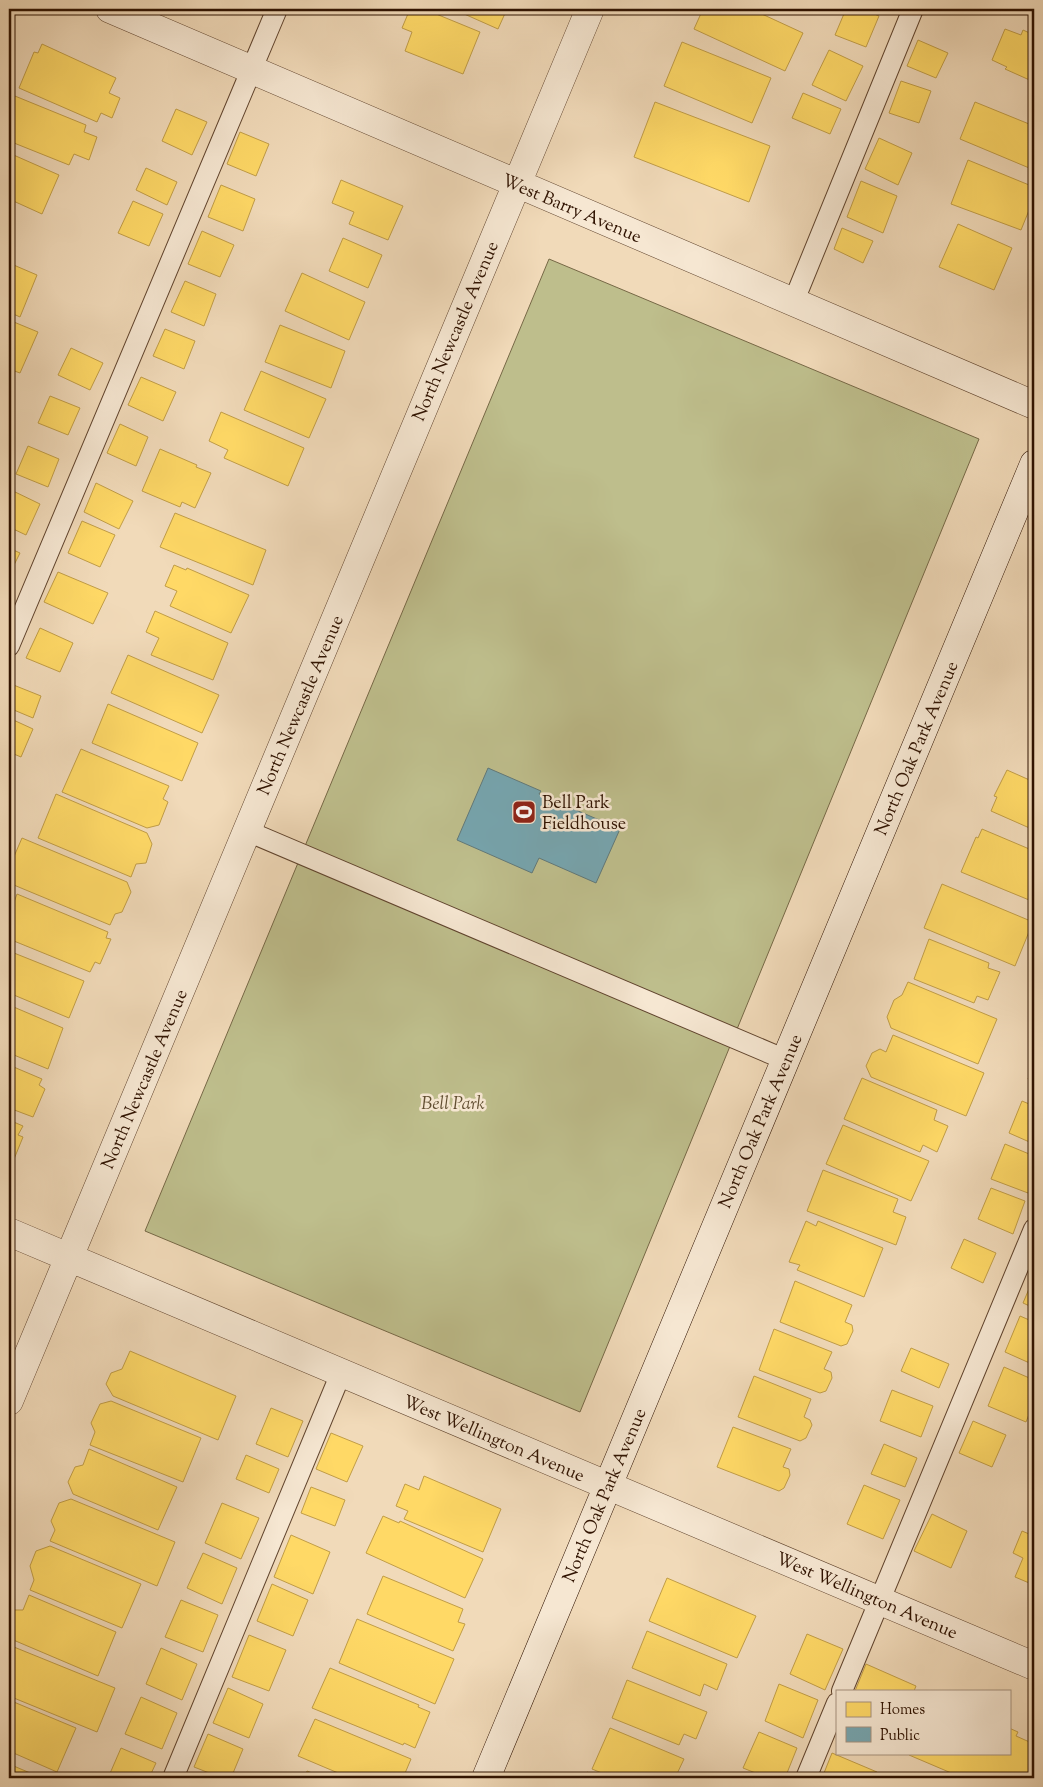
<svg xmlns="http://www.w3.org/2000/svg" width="1043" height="1787" viewBox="0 0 1043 1787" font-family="'Sorts Mill Goudy',serif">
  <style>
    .green { fill: #bebe8c; stroke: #766846 }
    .homes { fill: #ffd966; stroke: #c19d47 }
    .public { fill: #76a5af; stroke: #61797a }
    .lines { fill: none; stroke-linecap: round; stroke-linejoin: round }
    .lane-casing { stroke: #60442e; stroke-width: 22 }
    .street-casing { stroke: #60442e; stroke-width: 29 }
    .secondary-casing { stroke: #2f1200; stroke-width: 29 }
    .lane { stroke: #f6e7d2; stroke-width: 20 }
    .street { stroke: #f6e7d2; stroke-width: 28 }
    .secondary { stroke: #f6e7d2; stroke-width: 28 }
    .labels { text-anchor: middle; stroke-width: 5; stroke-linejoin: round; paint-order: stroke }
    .street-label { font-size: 18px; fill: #2f1200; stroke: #f6e7d2 }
    .poi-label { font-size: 18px; fill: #2f1200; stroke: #f6e7d2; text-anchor: start }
    .park-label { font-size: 18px; font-style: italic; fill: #614e31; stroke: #f6e7d2 }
  </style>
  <rect width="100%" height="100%" fill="#f1dab9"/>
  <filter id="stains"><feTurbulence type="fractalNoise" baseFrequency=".004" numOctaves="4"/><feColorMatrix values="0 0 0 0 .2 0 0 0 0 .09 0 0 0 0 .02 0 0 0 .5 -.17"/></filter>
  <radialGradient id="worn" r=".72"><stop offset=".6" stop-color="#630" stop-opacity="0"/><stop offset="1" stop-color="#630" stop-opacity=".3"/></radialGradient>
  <!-- green -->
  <path class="green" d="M549,259L979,439L580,1412L145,1231Z"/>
  <!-- homes -->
  <path class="homes" d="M410,9H418L423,11L424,9L480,32L463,74L405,51L412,32L402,28Z
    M453,9H507L498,29Z
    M703,9H751L803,33L785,71L694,29Z
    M785,9H799L798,14Z
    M846,9H863L879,16L866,47L835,35Z
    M1005,29L1021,35L1023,30L1034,35V82L1005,69L1007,67L992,60Z
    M918,40L948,53L936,78L907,66Z
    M682,42L771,78L752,123L664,86Z
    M42,44L116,78L109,93L120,98L112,118L101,113L97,122L19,88L34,52L38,53Z
    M829,50L863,66L846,101L812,85Z
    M901,81L931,91L919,123L889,113Z
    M803,93L841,109L830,134L792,118Z
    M10,94L86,125L84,132L97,137L89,160L74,154L69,165L9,141V98Z
    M655,102L770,146L749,202L634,157Z
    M975,102L1034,126V170L960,139Z
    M176,109L207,122L192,155L162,141Z
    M240,132L269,144L256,176L227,164Z
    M879,138L912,153L898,185L865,169Z
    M9,153L59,175L42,214L9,199Z
    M968,160L1034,187V198L1021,230L951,204Z
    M146,168L177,182L167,205L136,190Z
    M341,180L403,206L388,240L349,224L354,212L332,203Z
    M861,181L897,196L883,233L847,217Z
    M221,185L255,199L243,231L208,217Z
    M133,201L163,214L149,246L118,233Z
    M958,224L1012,248L994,290L939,267Z
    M842,228L873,241L863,263L834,249Z
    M202,231L234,245L220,277L188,264Z
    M343,238L382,255L368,288L329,271Z
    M9,263L37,275L20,317L9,312Z
    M302,273L365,302L349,340L285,311Z
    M185,281L216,294L204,326L171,312Z
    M9,320L38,332L20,373L9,369Z
    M280,325L345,351L331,388L265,362Z
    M165,329L195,341L184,369L153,356Z
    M71,348L103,363L90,390L58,375Z
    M261,371L326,399L309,438L244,410Z
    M141,377L176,392L163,421L128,405Z
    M50,396L80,408L68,435L38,423Z
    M221,412L304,448L288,486L224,458L228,450L209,441Z
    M120,424L148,437L136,466L107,453Z
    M28,446L59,459L48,487L16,474Z
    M160,449L197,465L196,467L211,473L195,508L182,502L180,507L142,491Z
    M96,483L133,501L119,529L84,512Z
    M11,490L40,504L26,535L9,527V494Z
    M175,513L266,550L253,585L160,547Z
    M82,521L115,535L100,567L68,553Z
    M9,548L20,553L9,575Z
    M174,565L186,570L187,568L249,595L231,633L170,606L177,591L165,586Z
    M58,572L108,593L93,624L44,602Z
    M155,611L228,643L213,680L151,655L159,638L146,632Z
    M40,628L73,643L60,672L26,658Z
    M128,655L219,695L202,733L111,693Z
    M11,684L41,696L33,718L9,708V690Z
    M108,704L198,743L182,781L92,743Z
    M9,718L33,729L21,757L9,752Z
    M81,749L169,786L163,799L168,802L159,825L147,828L62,792Z
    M1007,770L1034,782V830L991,811L997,797L994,796Z
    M56,794L147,833L152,844L146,863L136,864L131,877L38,838Z
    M982,829L1034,851V902L961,872L976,837L978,838Z
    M22,838L127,882L131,892L122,912L115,914L110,925L9,883V868Z
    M942,884L1033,922L1015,966L924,928Z
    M17,894L108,932L106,938L111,939L100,964L95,962L90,972L9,939V916Z
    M929,939L989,963L988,968L1000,972L988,1000L977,996L974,1003L914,979Z
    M9,951L84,981L69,1018L9,993Z
    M908,982L997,1019L978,1064L891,1028L887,1017L894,1000L902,995Z
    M9,1005L63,1028L48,1069L9,1053Z
    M893,1035L984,1073L966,1116L871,1077L866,1066L872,1053L880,1049L886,1052Z
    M1034,1063V1082L1028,1079Z
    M9,1065L42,1079L39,1085L45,1089L33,1117L9,1108Z
    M862,1078L937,1110L934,1120L948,1126L937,1152L923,1145L920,1152L844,1119Z
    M1022,1101L1034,1106V1144L1009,1133Z
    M9,1120L23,1126L18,1135L23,1137L12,1164L9,1162Z
    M843,1125L929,1161L911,1201L826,1164Z
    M1005,1144L1034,1156V1177L1028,1193L991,1179Z
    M823,1170L898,1199L893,1212L906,1217L896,1245L807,1211Z
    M991,1188L1025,1201L1013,1234L978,1219Z
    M806,1221L816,1226L818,1221L883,1248L864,1297L797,1270L800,1265L789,1262Z
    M964,1239L996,1253L983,1283L951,1268Z
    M1034,1277V1308L1023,1303Z
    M795,1281L852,1305L845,1322L852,1325L853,1331L847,1344L841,1346L780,1322Z
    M1020,1316L1034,1322V1365L1005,1352Z
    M774,1329L832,1352L824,1369L831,1372L832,1378L826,1391L820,1393L759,1370Z
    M911,1348L949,1364L939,1388L901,1371Z
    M130,1351L236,1396L218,1440L113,1396L106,1384L111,1373L122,1369Z
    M1004,1367L1034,1380V1402L1026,1422L988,1406Z
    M754,1376L811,1399L804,1417L810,1420L812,1425L806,1438L800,1441L738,1417Z
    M892,1390L933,1406L921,1437L880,1421Z
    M111,1401L201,1438L183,1482L90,1445L95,1432L91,1423L100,1404Z
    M271,1408L303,1421L288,1457L256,1444Z
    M973,1421L1006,1435L992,1467L959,1453Z
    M733,1427L791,1449L783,1467L789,1469L790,1475L784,1488L779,1491L717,1467Z
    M331,1433L363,1446L347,1482L316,1469Z
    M884,1444L917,1458L905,1487L871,1474Z
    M89,1449L177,1487L158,1530L73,1494L68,1482L75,1467L83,1465Z
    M246,1455L279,1469L269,1493L236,1479Z
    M424,1476L501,1509L483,1552L404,1519L408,1511L396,1506L405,1484L419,1490Z
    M864,1485L900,1500L883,1539L847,1524Z
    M311,1487L345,1500L335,1526L301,1513Z
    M71,1499L175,1542L157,1586L50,1541L55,1530L51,1521L59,1503Z
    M222,1503L259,1518L241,1559L205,1543Z
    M932,1514L967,1531L951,1568L914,1551Z
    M383,1516L399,1523L400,1521L483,1559L465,1598L366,1553Z
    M1022,1531L1034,1536V1585L1015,1577L1023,1558L1013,1553Z
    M291,1535L330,1552L313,1594L274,1577Z
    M50,1546L141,1584L122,1628L30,1590L34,1580L30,1566L36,1551Z
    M203,1553L237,1568L222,1604L187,1588Z
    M383,1576L463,1609L458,1622L465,1624L453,1651L367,1614Z
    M667,1578L756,1616L737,1658L649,1621Z
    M272,1584L308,1600L293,1636L257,1621Z
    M29,1595L116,1632L98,1676L11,1639L9,1634V1623L14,1610H23Z
    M181,1600L218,1615L203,1652L165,1637Z
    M357,1619L454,1659L435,1704L339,1663Z
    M647,1631L727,1664L717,1690L704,1684L700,1696L632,1668Z
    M807,1634L843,1649L825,1690L790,1674Z
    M249,1635L286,1650L269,1691L232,1677Z
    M9,1645L115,1688L97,1732L9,1696Z
    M161,1648L197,1664L182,1700L146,1684Z
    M866,1664L916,1686L914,1691H855Z
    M330,1668L419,1705L418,1707L430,1712L415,1748L404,1743L403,1745L312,1708Z
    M627,1680L707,1712L696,1739L684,1734L679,1745L612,1718Z
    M779,1684L818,1700L803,1738L765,1721Z
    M228,1688L263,1704L249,1738L213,1723Z
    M141,1697L177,1713L162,1749L125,1734Z
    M9,1700L76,1728L57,1772L9,1751Z
    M315,1719L411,1759L403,1778H350L298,1756Z
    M610,1728L684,1759L675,1778H669L660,1774L659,1778H614L592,1769Z
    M1009,1728L1018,1732L1016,1736L1034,1744V1759L1026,1778H963L909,1755L910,1753H1009Z
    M759,1732L797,1748L785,1778H768L743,1768Z
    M208,1734L243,1749L231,1778H222L194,1767Z
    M121,1748L156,1763L149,1778H108Z
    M832,1753L877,1772L874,1778H822Z
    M9,1764L42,1778H9Z
    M307,1771L325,1778H304Z
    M587,1772L600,1778H585Z"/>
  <!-- public -->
  <path class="public" d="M488,768L541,791L539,794L620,829L596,883L539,858L532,873L457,840Z"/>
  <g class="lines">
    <!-- lane casing -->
    <g class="lane-casing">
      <path id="lane" d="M793,303L913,9
        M9,646L277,9
        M247,831L786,1060
        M842,1691L1034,1229
        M173,1778L341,1373
        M806,1778L837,1703"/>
    </g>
    <!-- street casing -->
    <g class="street-casing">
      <path id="street" d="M110,9L1034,405
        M9,1232L1034,1666
        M9,1401L590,9"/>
    </g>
    <!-- secondary casing -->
    <g class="secondary-casing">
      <path id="secondary" d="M486,1778L1034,464"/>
    </g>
    <!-- lane -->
    <use href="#lane" class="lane"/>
    <!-- street -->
    <use href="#street" class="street"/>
    <!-- secondary -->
    <use href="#secondary" class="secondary"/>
  </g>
  <!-- icons -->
  <defs>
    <g id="stadium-square" transform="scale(1.25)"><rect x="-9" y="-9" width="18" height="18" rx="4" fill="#8f2418" stroke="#f6e7d2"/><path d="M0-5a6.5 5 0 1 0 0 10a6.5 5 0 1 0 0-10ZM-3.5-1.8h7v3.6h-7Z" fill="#fff"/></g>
  </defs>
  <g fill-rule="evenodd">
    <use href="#stadium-square" x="524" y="812"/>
  </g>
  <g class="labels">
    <!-- street labels -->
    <g class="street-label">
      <text transform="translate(572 208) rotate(23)" y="6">West Barry Avenue</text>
      <text transform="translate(455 331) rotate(-67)" y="6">North Newcastle Avenue</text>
      <text transform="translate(300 705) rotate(-67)" y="6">North Newcastle Avenue</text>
      <text transform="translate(916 748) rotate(-67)" y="6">North Oak Park Avenue</text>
      <text transform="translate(144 1079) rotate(-67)" y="6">North Newcastle Avenue</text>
      <text transform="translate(760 1121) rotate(-67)" y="6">North Oak Park Avenue</text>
      <text transform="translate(494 1438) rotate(23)" y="6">West Wellington Avenue</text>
      <text transform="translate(604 1495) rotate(-67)" y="6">North Oak Park Avenue</text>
      <text transform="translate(867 1595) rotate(23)" y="6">West Wellington Avenue</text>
    </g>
    <!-- poi labels -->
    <g class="poi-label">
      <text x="542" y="808">Bell Park<tspan x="542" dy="21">Fieldhouse</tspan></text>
    </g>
    <!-- park labels -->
    <g class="park-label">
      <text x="453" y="1109">Bell Park</text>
    </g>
  </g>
  <!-- margin -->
  <rect width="1043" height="1787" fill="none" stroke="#f1dab9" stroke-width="30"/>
  <rect x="10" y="10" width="1023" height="1767" fill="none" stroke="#2f1200" stroke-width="2.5"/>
  <rect x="15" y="15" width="1013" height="1757" fill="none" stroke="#2f1200"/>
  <!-- legend -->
  <rect x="836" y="1690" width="175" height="65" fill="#f6e7d2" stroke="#a6927e"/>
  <rect x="846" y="1702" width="25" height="15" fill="#ffd966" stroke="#a6927e"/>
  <text x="880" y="1714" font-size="15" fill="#2f1200">Homes</text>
  <rect x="846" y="1727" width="25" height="15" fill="#76a5af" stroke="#a6927e"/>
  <text x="880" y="1740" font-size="15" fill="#2f1200">Public</text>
  <rect width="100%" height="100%" filter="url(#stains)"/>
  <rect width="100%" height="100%" fill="url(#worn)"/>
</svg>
